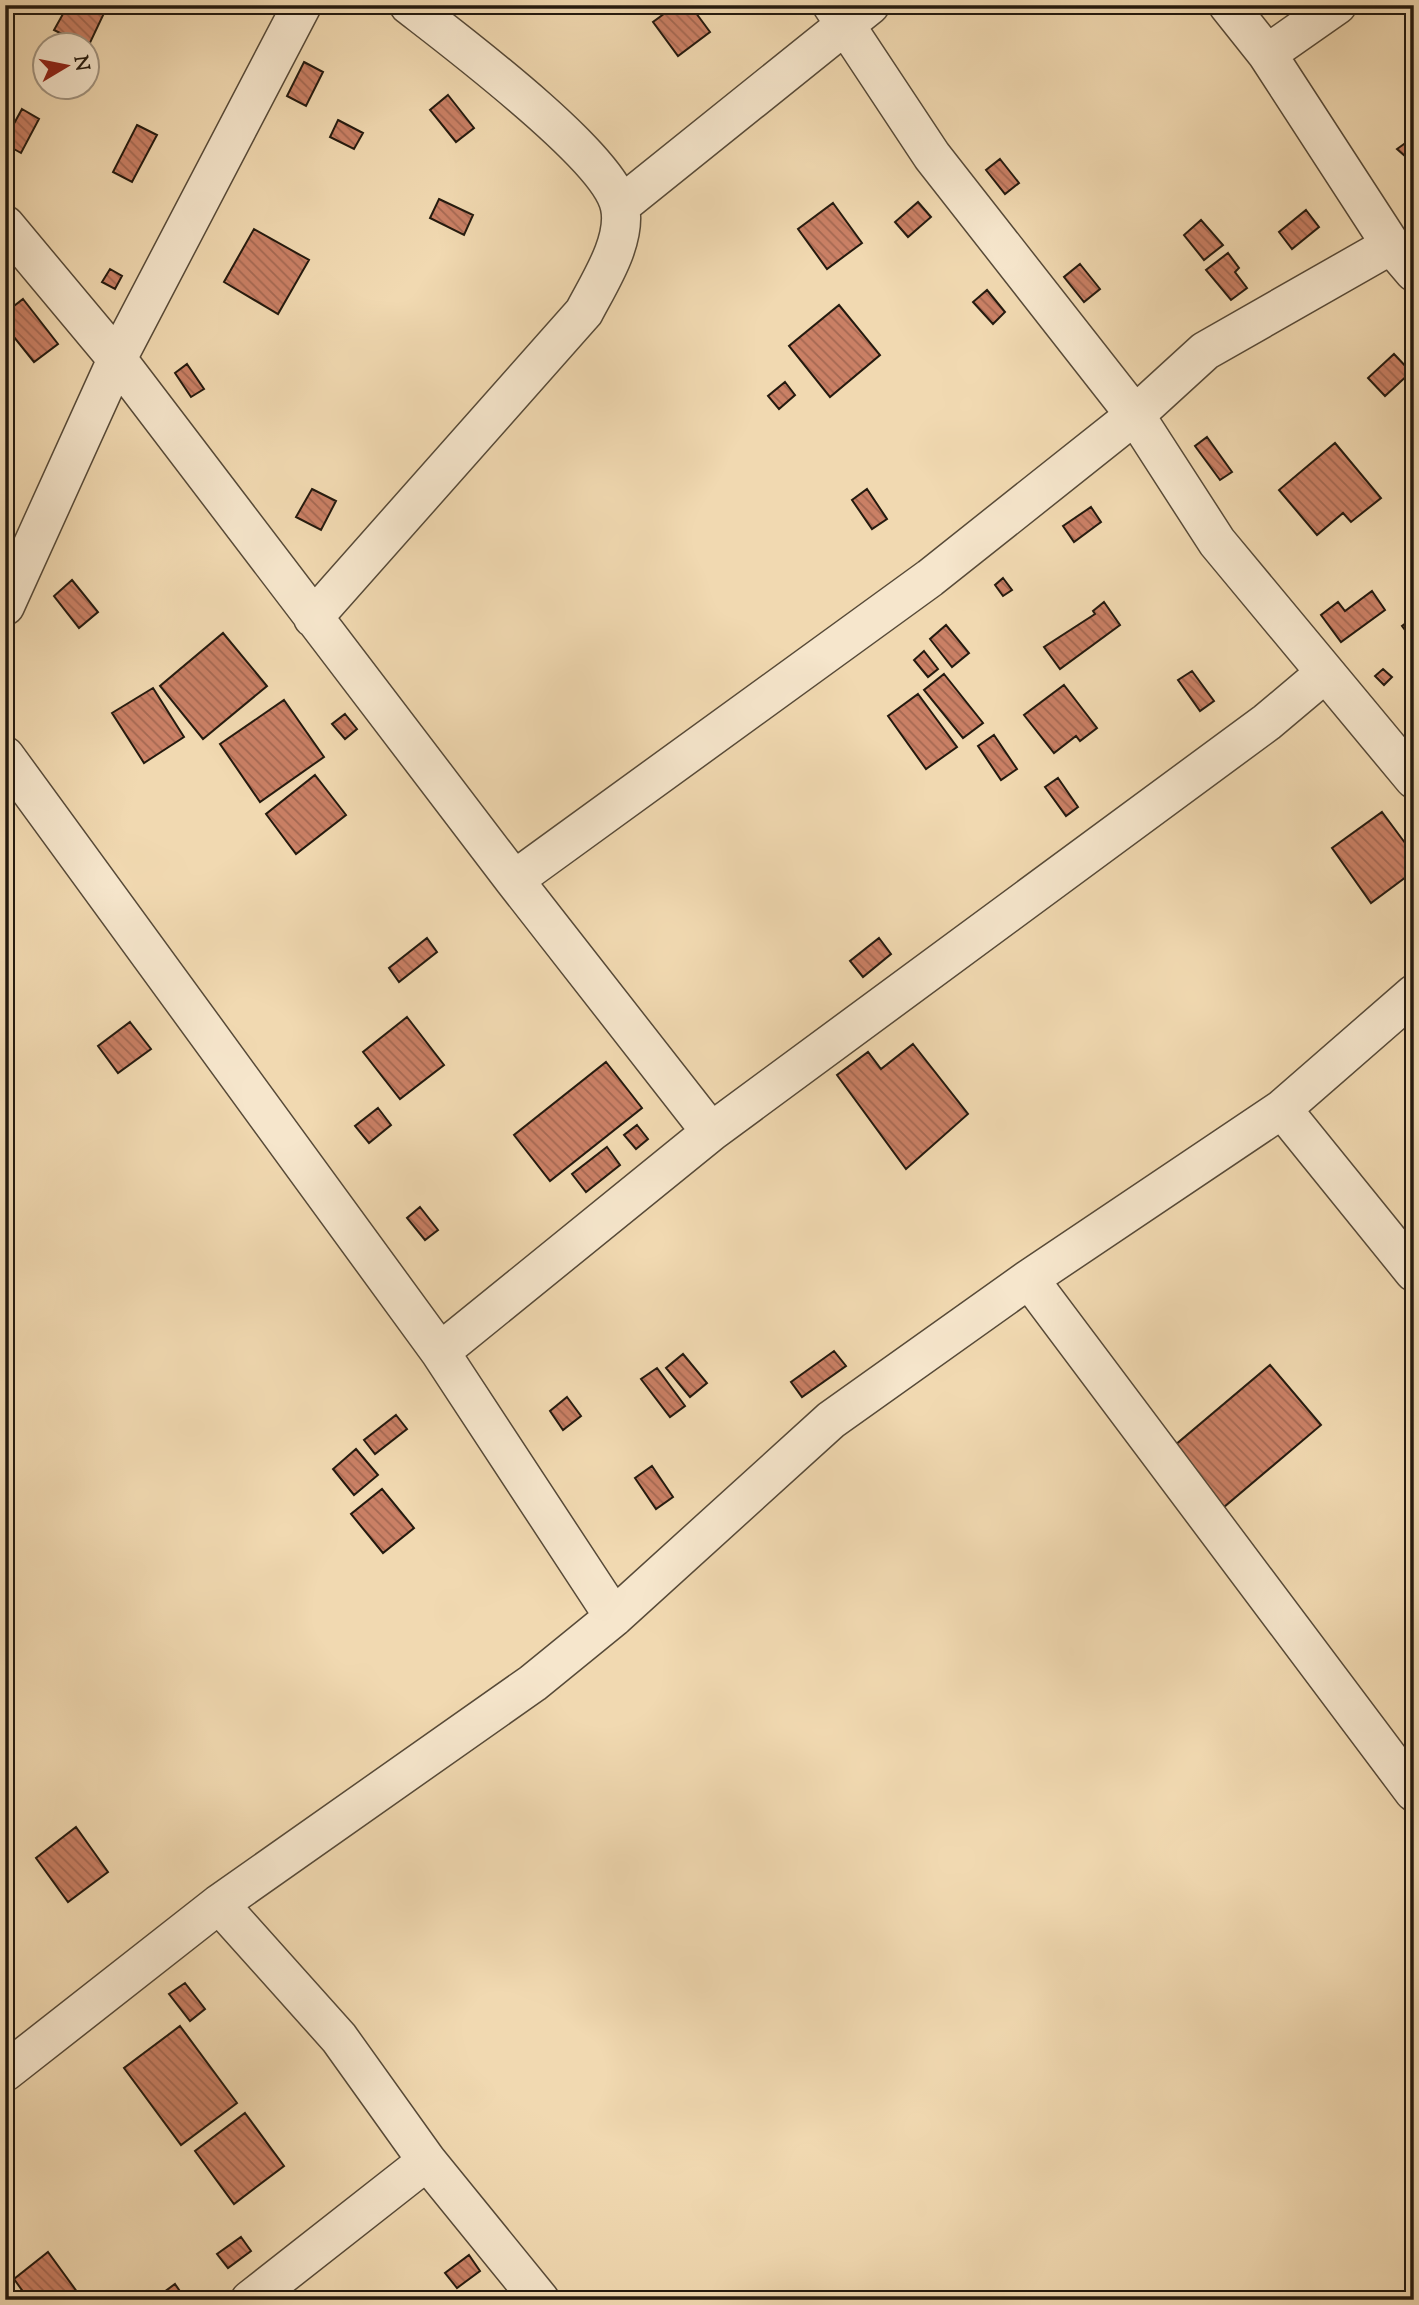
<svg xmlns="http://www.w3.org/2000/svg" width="1419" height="2305" viewBox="0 0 1419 2305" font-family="'Sorts Mill Goudy',serif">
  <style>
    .building { fill: url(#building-back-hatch); stroke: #241a0f; stroke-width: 2 }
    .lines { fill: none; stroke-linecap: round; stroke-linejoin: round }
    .minor-casing { stroke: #574a38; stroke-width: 41 }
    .minor { stroke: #f6e6cc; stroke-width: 38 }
  </style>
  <defs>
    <pattern id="building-back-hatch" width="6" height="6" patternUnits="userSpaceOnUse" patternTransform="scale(1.75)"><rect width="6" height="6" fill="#ca8065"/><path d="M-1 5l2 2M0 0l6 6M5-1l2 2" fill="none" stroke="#a46852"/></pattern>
  </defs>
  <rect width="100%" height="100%" fill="#f1d9b1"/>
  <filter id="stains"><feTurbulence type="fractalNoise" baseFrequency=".00286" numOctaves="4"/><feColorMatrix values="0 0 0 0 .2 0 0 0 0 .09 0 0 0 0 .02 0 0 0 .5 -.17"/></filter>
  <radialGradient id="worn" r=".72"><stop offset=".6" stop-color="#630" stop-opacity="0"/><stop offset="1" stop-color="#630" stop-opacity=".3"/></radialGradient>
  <!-- building -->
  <path class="building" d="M68,5H99L106,9L88,47L54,30Z
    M676,5H690L710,32L678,56L653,22Z
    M304,62L323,72L306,106L287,96Z
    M448,95L474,128L456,142L430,110Z
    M22,109L39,119L21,153L5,144V140Z
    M338,120L363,133L354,149L330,137Z
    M137,125L157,135L132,182L113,172Z
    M1414,137V164L1397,149Z
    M1000,159L1019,183L1005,194L986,170Z
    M439,199L473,215L464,235L430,218Z
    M918,202L931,217L908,237L895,222Z
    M833,203L862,243L827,269L798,229Z
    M1306,210L1319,227L1292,249L1279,232Z
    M1201,220L1223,245L1204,260L1184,235Z
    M254,229L309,260L278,314L224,282Z
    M1228,253L1239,268L1235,272L1247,288L1231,300L1206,270Z
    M1080,264L1100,289L1084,302L1064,277Z
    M110,269L122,276L115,289L102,282Z
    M987,290L1005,312L993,324L973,302Z
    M23,299L58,344L34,362L5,326V313Z
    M839,305L880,355L830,397L789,346Z
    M1394,354L1411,372L1385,396L1368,378Z
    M187,364L204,389L191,397L175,373Z
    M785,382L795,395L779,409L768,396Z
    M1207,437L1232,472L1220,480L1195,446Z
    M1335,443L1381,498L1351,522L1343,513L1317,535L1279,490Z
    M312,489L336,501L321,530L296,517Z
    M867,489L887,519L872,529L852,500Z
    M1091,507L1101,522L1074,542L1063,526Z
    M1003,578L1012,590L1003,596L995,585Z
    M72,580L98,612L79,628L54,596Z
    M1372,591L1385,610L1341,642L1321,615L1338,602L1345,611Z
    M1104,602L1120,625L1060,669L1044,647L1095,614L1093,611Z
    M1414,617V642L1402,626Z
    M946,625L969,653L952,667L930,639Z
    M223,633L267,686L203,739L160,686Z
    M924,651L938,669L928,677L914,660Z
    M1383,669L1392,677L1384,685L1375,676Z
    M1192,671L1214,701L1200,711L1178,680Z
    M944,674L983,723L963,738L924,690Z
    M1064,685L1097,728L1080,741L1076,736L1054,753L1024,715Z
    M153,688L184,737L144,763L112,713Z
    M918,694L957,747L926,769L888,716Z
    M284,700L324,757L260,802L220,744Z
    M345,714L357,729L345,739L332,724Z
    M994,735L1017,769L1001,780L978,746Z
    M315,775L346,815L296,854L266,814Z
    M1058,778L1078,807L1066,816L1045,787Z
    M1382,812L1414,855V871L1371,903L1332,848Z
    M427,938L437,952L399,982L389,968Z
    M879,938L891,954L863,977L850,961Z
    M407,1017L444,1065L400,1099L363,1052Z
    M130,1022L151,1049L118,1073L98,1046Z
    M913,1044L968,1114L906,1169L837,1075L868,1052L881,1069Z
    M606,1062L642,1108L550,1181L514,1135Z
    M378,1108L391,1125L369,1143L355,1126Z
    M637,1125L648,1139L636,1149L624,1135Z
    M607,1147L620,1165L586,1192L572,1174Z
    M420,1207L438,1230L425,1240L407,1218Z
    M834,1351L846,1366L802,1397L791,1382Z
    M683,1354L707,1383L690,1397L666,1368Z
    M1270,1365L1321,1425L1224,1507L1174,1446Z
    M657,1368L685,1406L670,1417L641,1379Z
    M567,1397L581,1416L563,1430L550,1411Z
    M396,1415L407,1429L375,1454L364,1440Z
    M356,1449L378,1475L354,1495L333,1469Z
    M652,1466L673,1497L656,1509L635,1478Z
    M382,1489L414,1528L383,1553L351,1514Z
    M76,1827L108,1872L68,1902L36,1858Z
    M185,1983L205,2009L190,2021L169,1994Z
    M180,2026L237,2103L181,2145L124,2068Z
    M245,2113L284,2166L234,2204L195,2151Z
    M241,2237L251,2251L228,2268L217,2254Z
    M48,2252L83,2300H29L14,2279Z
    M469,2255L480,2271L457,2288L445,2273Z
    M175,2284L186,2300H153Z"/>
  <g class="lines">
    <!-- minor casing -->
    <g class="minor-casing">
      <path id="minor" d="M832,5L932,156L1135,415L1217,542L1414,779
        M1228,5L1267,54L1391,245L1414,272
        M1267,54L1337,5
        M620,206L870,5
        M5,225L117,359L514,880L711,1132
        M5,606L117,359L302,5
        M313,618L584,312C599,283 627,241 620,207C610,157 454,40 409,5
        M5,756L440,1352L614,1617
        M514,880L930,578L1135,415L1205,351L1391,245
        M1282,1109L1414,1272
        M1029,1279L1282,1109L1414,994
        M440,1352L711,1132L1267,722L1324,674
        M219,1904L339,2038L427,2161L540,2300
        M5,2072L219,1904L533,1683L614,1617L831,1420L1029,1279L1414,1792
        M250,2300L427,2161"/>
    </g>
    <!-- minor -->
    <use href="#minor" class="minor"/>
  </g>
  <!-- margin -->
  <rect width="1419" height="2305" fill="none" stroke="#f1d9b1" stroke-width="28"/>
  <rect x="7" y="7" width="1405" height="2291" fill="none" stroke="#241a0f" stroke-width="3.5"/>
  <rect x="14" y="14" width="1391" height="2277" fill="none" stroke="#241a0f" stroke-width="2"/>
  <!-- north arrow -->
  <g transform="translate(66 66) rotate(80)"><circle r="33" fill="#f6e6cc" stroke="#a29480" stroke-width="2"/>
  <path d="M0-5L12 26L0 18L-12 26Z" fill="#8f2418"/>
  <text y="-10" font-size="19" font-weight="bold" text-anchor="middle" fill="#241a0f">N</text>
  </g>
  <rect width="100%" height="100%" filter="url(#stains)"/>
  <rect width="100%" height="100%" fill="url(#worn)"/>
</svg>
